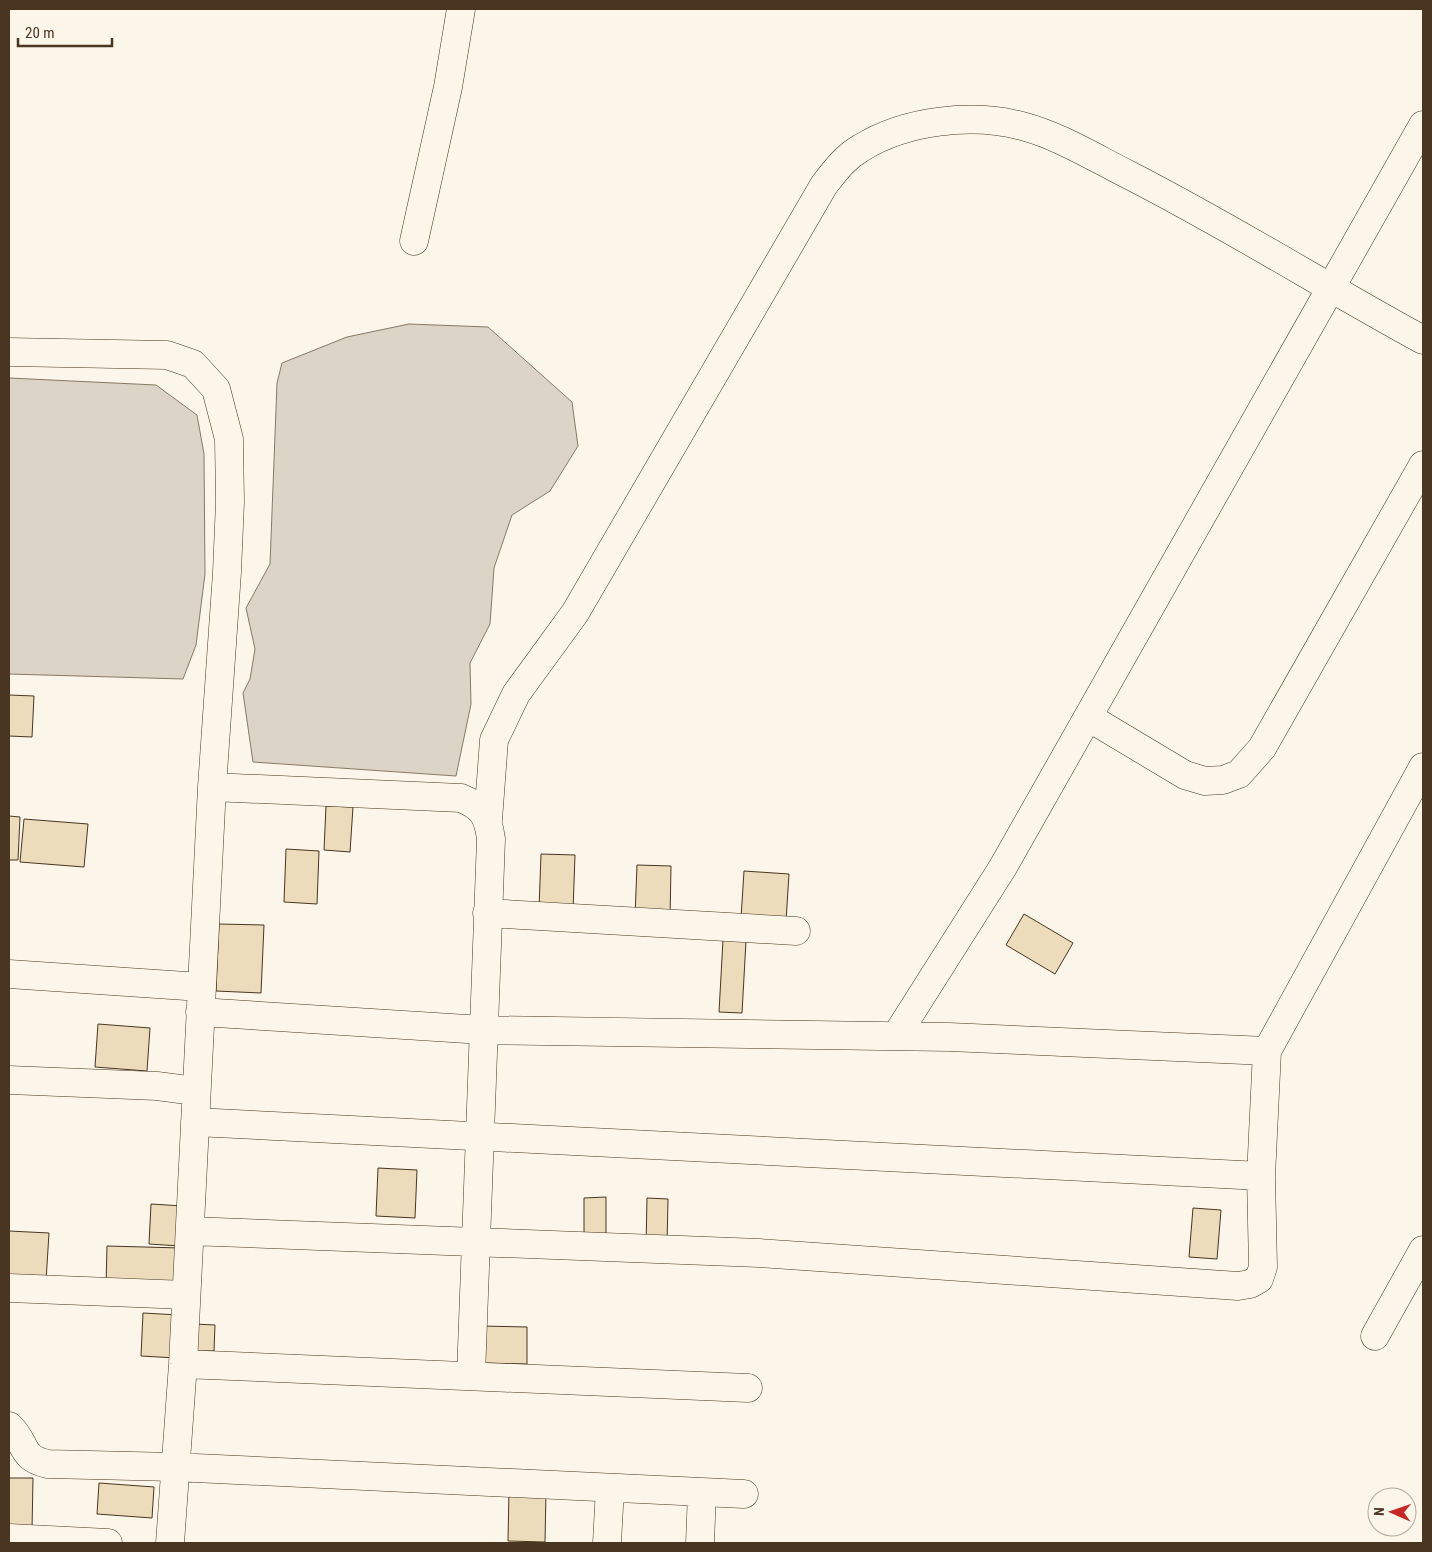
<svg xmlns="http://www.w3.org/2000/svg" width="1432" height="1552" viewBox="0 0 1432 1552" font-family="'Roboto Condensed',sans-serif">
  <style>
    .water { fill: #dcd4c6; stroke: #887966 }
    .building { fill: #ecdcbc; stroke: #4a3520 }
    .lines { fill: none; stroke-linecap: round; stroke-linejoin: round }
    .street-casing { stroke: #4a3520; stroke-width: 29 }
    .street { stroke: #fbf6e9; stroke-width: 28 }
  </style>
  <rect width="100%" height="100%" fill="#fbf6e9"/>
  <!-- water -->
  <path class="water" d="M409,324L488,327L572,402L578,446L550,491L512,515L494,568L490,624L470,663L471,704L456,776L253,762L243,693L250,679L255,649L246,608L270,564L277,383L282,363L347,337Z
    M9,378L156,385L197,415L204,454L205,574L196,645L183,679L9,674Z"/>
  <!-- building -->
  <path class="building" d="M9,695L34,696L32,737L9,736Z
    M326,806L353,807L350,852L324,850Z
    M9,816L20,817L18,860H9Z
    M24,819L88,824L84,867L20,862Z
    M286,849L319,851L317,904L284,902Z
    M541,854L575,855L573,911L539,909Z
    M637,865L671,866L670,918L635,917Z
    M744,871L789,874L786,921L741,918Z
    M1024,914L1073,943L1055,974L1006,945Z
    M219,924L264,925L261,993L216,991Z
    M723,940L746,941L742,1013L719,1012Z
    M98,1024L150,1028L147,1071L95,1067Z
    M378,1168L417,1170L415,1218L376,1216Z
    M606,1197V1239H584V1198Z
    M647,1198L668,1199L667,1246H646Z
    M151,1204L183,1206L180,1246L149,1244Z
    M1193,1208L1221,1210L1217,1259L1189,1257Z
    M9,1231L49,1233L46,1281L9,1279Z
    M107,1246L181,1248L180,1290L106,1288Z
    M143,1313L179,1315L176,1358L141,1356Z
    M194,1324L215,1325L214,1351H193Z
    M481,1326L527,1327V1364L480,1363Z
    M9,1478H33L32,1531L9,1530Z
    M99,1483L154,1487L152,1518L97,1514Z
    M509,1490L546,1492L545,1542L508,1541Z"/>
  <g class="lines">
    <!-- street casing -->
    <g class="street-casing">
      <path id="street" d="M414,241L448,87L461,9
        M9,352L167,355L193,364L216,389L229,439L230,502L227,572L212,787L183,1364L170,1543
        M1088,717L1185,775L1205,781L1223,780L1239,774L1262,748L1423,465
        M212,787L461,798C483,807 488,816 491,839L471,1375
        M488,820L494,740L516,694L575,613L824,185C835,171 845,157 861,148C906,120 972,113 1022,126C1060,136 1095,158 1129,175C1229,226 1324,286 1423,340
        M487,913L796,931
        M9,974L201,987
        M200,1012L483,1030L949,1037L1267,1051
        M896,1036L1003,867L1423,125
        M9,1080L157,1086L195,1091
        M195,1122L1261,1176
        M190,1231L759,1253L1238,1286L1250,1284L1259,1279L1263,1267L1261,1176L1267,1051L1423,767
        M9,1288L186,1295
        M1375,1336L1423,1250
        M183,1364L748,1388
        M9,1426C27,1442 19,1458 48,1464L174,1467L744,1494
        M9,1538L108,1543
        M607,1543L610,1488
        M700,1543L702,1492"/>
    </g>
    <!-- street -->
    <use href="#street" class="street"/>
  </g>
  <!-- border -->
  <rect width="1432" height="1552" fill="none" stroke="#4a3520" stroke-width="20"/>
  <!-- north arrow -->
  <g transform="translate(1392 1512) rotate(272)"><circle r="24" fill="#fbf6e9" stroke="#b4a999"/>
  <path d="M0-4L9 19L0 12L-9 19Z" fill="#c62828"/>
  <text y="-8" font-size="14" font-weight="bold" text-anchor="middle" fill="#4a3520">N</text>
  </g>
  <!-- scale -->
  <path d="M18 38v8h94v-8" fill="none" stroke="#4a3520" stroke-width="2.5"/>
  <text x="25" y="38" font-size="15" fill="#4a3520" stroke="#fbf6e9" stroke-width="4" paint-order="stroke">20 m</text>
</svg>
